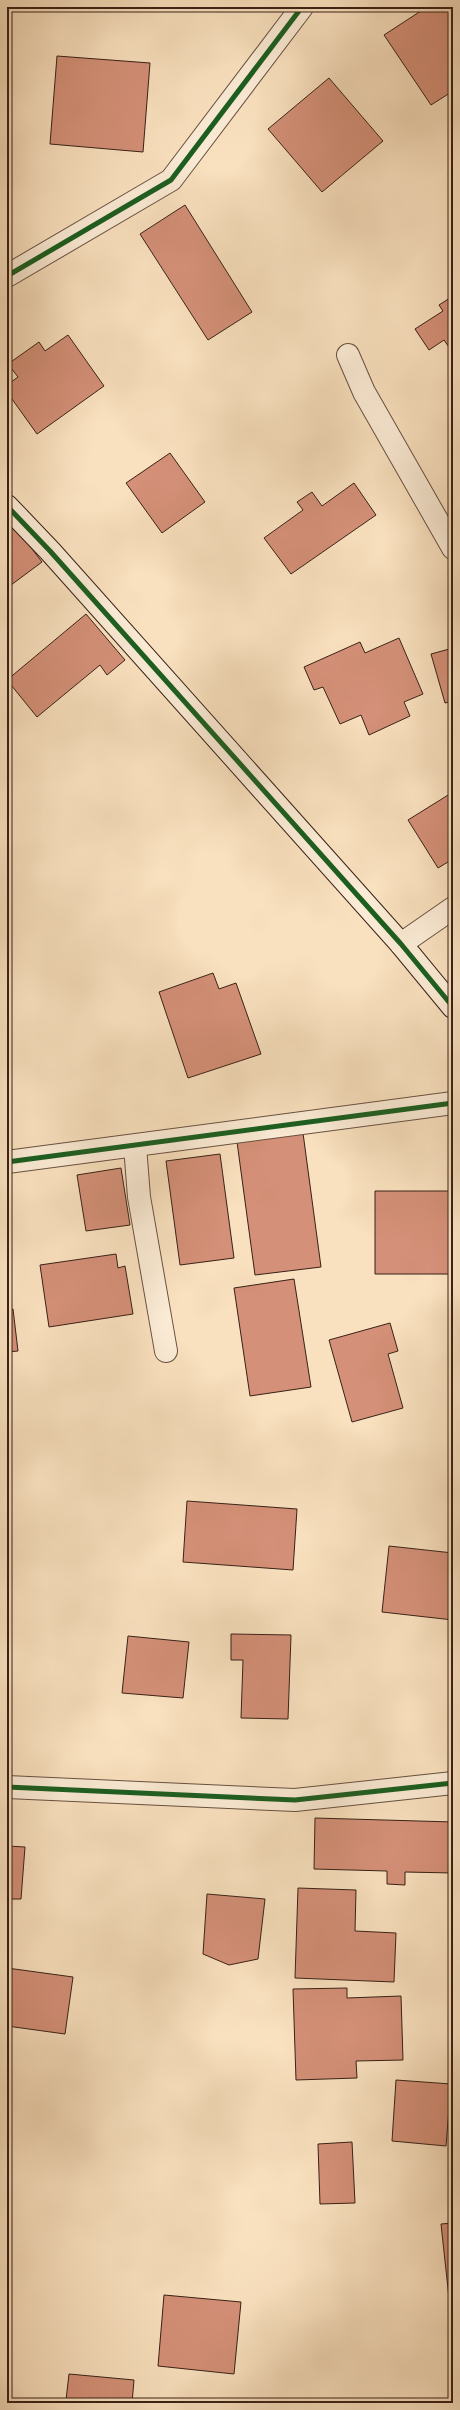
<svg xmlns="http://www.w3.org/2000/svg" width="460" height="2410" viewBox="0 0 460 2410" font-family="'Libre Bodoni',serif">
  <style>
    .building { fill: #d49078; stroke: #382116 }
    .lines { fill: none; stroke-linecap: round; stroke-linejoin: round }
    .street-casing { stroke: #685140; stroke-width: 24 }
    .secondary-casing { stroke: #382116; stroke-width: 24 }
    .street { stroke: #fbebd5; stroke-width: 22 }
    .secondary { stroke: #fbebd5; stroke-width: 22 }
    .cycleway-casing { stroke: #fbebd5; stroke-width: 8 }
    .cycleway { stroke: #1b5e20; stroke-width: 5 }
  </style>
  <rect width="100%" height="100%" fill="#f9e0be"/>
  <filter id="stains"><feTurbulence type="fractalNoise" baseFrequency=".005" numOctaves="4"/><feColorMatrix values="0 0 0 0 .2 0 0 0 0 .09 0 0 0 0 .02 0 0 0 .5 -.17"/></filter>
  <radialGradient id="worn" r=".72"><stop offset=".6" stop-color="#630" stop-opacity="0"/><stop offset="1" stop-color="#630" stop-opacity=".3"/></radialGradient>
  <!-- building -->
  <path class="building" d="M427,7H447L453,16V91L431,105L384,35Z
    M57,56L150,63L143,152L50,144Z
    M329,78L383,141L322,192L268,129Z
    M185,205L252,312L208,340L140,234Z
    M453,296V353L444,340L429,350L415,329L443,311L439,305Z
    M68,335L104,386L37,434L7,392V385L18,377L8,364L39,342L45,351Z
    M170,453L205,502L162,533L126,483Z
    M354,483L376,515L291,574L264,538L303,510L297,502L312,492L322,506Z
    M14,525L42,562L7,588V530Z
    M86,614L125,660L107,675L100,665L37,717L7,680Z
    M399,638L423,694L404,702L410,716L369,735L361,715L340,724L323,687L314,690L304,667L360,642L365,653Z
    M453,648V701L445,703L431,654Z
    M453,792V859L438,868L408,820Z
    M213,973L219,989L236,983L261,1054L188,1078L159,992Z
    M303,1133L321,1267L255,1275L237,1142Z
    M220,1154L234,1258L180,1265L166,1161Z
    M121,1168L130,1225L86,1231L77,1175Z
    M375,1191H453V1274H375Z
    M116,1254L118,1268L125,1266L133,1314L49,1327L40,1265Z
    M294,1279L311,1387L250,1396L234,1288Z
    M13,1309L18,1351L7,1352V1310Z
    M390,1323L398,1351L388,1354L403,1408L352,1422L329,1340Z
    M187,1501L297,1509L293,1570L183,1562Z
    M389,1546L453,1553V1620L382,1612Z
    M7,1587H8L7,1624Z
    M231,1634L291,1635L288,1719L241,1718L243,1660H231Z
    M128,1636L189,1642L183,1698L122,1693Z
    M315,1818L453,1822V1873L405,1872V1885L387,1884V1871L314,1869Z
    M7,1846L25,1847L21,1899H7Z
    M298,1888L356,1890L355,1931L396,1933L394,1982L295,1978Z
    M207,1894L265,1899L258,1959L229,1965L203,1954Z
    M7,1968L73,1977L65,2034L7,2026Z
    M347,1988V1998L401,1996L403,2060L356,2061L357,2078L296,2080L293,1989Z
    M396,2080L451,2084L446,2146L392,2141Z
    M352,2142L355,2203L320,2204L318,2144Z
    M453,2223V2335L441,2224Z
    M164,2295L241,2302L234,2374L158,2366Z
    M69,2374L134,2380L132,2403H51V2399L66,2400Z
    M212,2401L243,2403H212Z"/>
  <g class="lines">
    <!-- street casing -->
    <g class="street-casing">
      <path id="street" d="M7,276L171,180L302,7
        M348,355L364,392L453,548
        M401,944L453,908
        M135,1146L139,1197L166,1351
        M7,1162L453,1103
        M7,1787L295,1800L453,1783"/>
    </g>
    <!-- secondary casing -->
    <g class="secondary-casing">
      <path id="secondary" d="M7,506L50,551L401,944L453,1007"/>
    </g>
    <!-- street -->
    <use href="#street" class="street"/>
    <!-- secondary -->
    <use href="#secondary" class="secondary"/>
    <!-- cycleway casing -->
    <g class="cycleway-casing">
      <path id="cycleway" d="M7,276L171,180L302,7
        M7,506L50,551L401,944L453,1007
        M7,1162L453,1103
        M7,1787L295,1800L453,1783"/>
    </g>
    <!-- cycleway -->
    <use href="#cycleway" class="cycleway"/>
  </g>
  <!-- margin -->
  <rect width="460" height="2410" fill="none" stroke="#f9e0be" stroke-width="24"/>
  <rect x="8" y="8" width="444" height="2394" fill="none" stroke="#382116" stroke-width="2"/>
  <rect x="12" y="12" width="436" height="2386" fill="none" stroke="#382116"/>
  <rect width="100%" height="100%" filter="url(#stains)"/>
  <rect width="100%" height="100%" fill="url(#worn)"/>
</svg>
